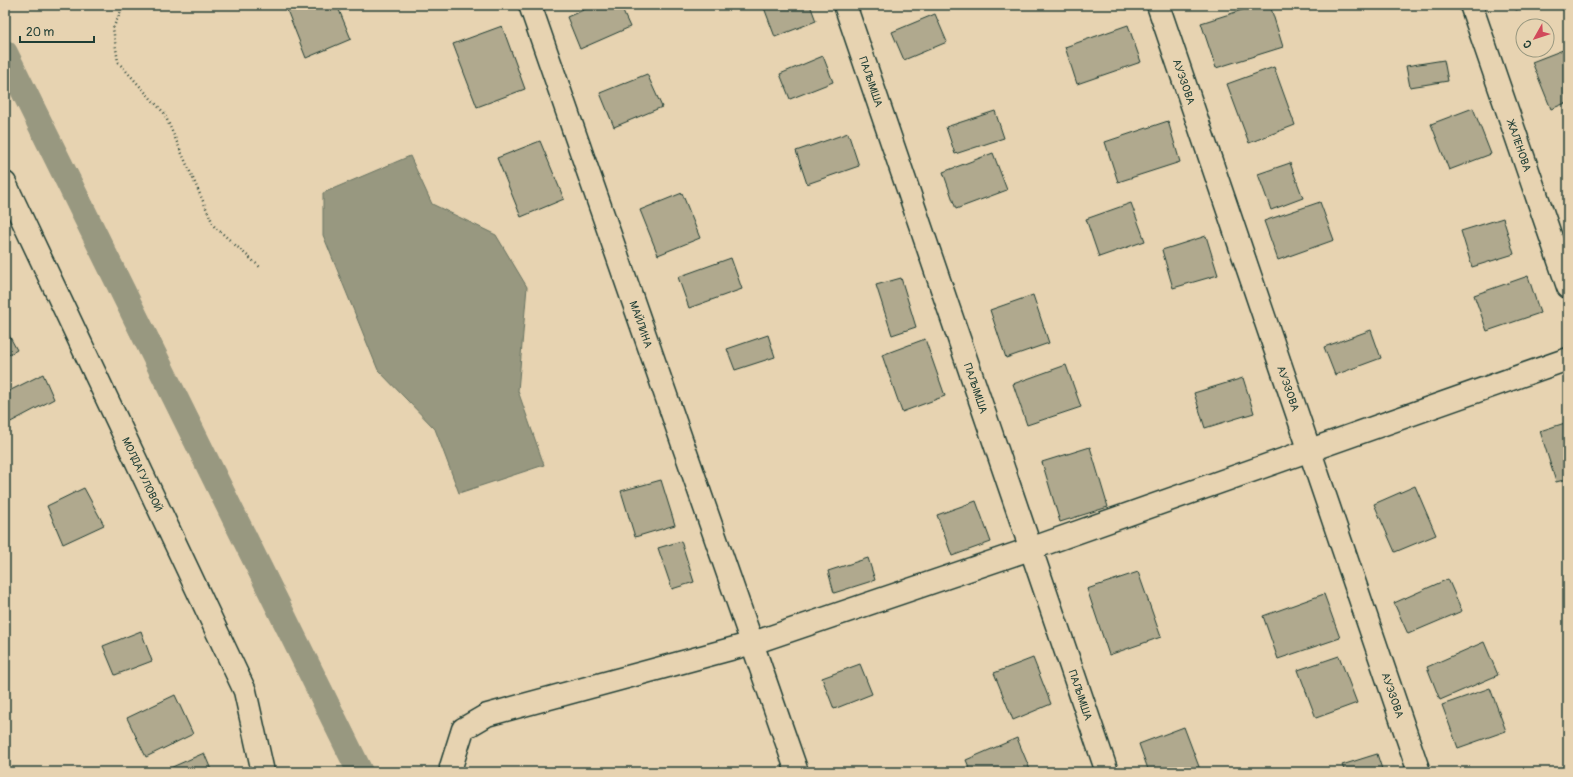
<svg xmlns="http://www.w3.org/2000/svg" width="1573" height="777" viewBox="0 0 1573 777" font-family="Pangolin,sans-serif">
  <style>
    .water { fill: #989880; stroke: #687462 }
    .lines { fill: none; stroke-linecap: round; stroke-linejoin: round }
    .canal { stroke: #989880; stroke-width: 26 }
    .building { fill: #b0a98e; stroke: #1f3d34 }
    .street-casing { stroke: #1f3d34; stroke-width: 25 }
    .path { stroke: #1f3d34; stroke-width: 2.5; stroke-dasharray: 1 3; stroke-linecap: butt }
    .street { stroke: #e7d3b1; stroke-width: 22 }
    .labels { text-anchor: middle; stroke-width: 3; stroke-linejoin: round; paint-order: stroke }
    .street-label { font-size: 11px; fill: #1f3d34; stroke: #e7d3b1 }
  </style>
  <rect width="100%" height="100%" fill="#e7d3b1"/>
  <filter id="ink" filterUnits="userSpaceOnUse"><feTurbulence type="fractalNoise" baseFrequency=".025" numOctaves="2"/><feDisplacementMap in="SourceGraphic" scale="8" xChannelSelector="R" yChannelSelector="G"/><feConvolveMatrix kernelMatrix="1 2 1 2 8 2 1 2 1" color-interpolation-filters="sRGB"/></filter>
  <g filter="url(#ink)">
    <!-- water -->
    <path class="water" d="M410,156L432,204L496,235L527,287L518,391L544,465L459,493L435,429L378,370L323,235V193Z"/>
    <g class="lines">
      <!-- canal -->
      <path class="canal" d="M5,53L360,772"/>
    </g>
    <!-- building -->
    <path class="building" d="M285,5H337L351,39L306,58Z
      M595,5H620L630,27L580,49L567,17Z
      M763,5H810L816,21L775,37Z
      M1258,5H1270L1283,47L1216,68L1201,23Z
      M1514,5H1528L1516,10Z
      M935,14L947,42L904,60L892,32Z
      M1128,25L1141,62L1077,84L1065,47Z
      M502,26L525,89L477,107L453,44Z
      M1568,48V102L1551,109L1532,62Z
      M823,56L833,82L790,99L780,74Z
      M1444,60L1448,81L1410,87L1406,66Z
      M1274,67L1295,125L1249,143L1227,84Z
      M647,74L662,107L614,127L600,93Z
      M1473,108L1491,154L1449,170L1431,124Z
      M995,111L1004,138L955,154L946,127Z
      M1168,121L1180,162L1118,182L1105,142Z
      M848,133L859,166L807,184L796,151Z
      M540,141L564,199L521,217L497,158Z
      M993,153L1007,190L956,209L943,172Z
      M1290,163L1303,198L1271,210L1258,174Z
      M682,193L700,238L658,255L640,210Z
      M1320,202L1334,240L1278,260L1264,221Z
      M1131,203L1145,241L1099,257L1086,219Z
      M1503,218L1514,254L1472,267L1461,231Z
      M1206,236L1218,275L1173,288L1162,250Z
      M731,258L742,289L689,308L678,277Z
      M1528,276L1540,313L1487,331L1474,295Z
      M901,278L916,327L892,335L876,285Z
      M1033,295L1049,343L1006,358L990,310Z
      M5,328L17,350L5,357Z
      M1371,330L1381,358L1335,375L1324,347Z
      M768,335L775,357L735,370L727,349Z
      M925,339L945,396L902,412L882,355Z
      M1066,365L1081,407L1027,425L1013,384Z
      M43,374L54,399L5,425V393Z
      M1243,378L1254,413L1205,428L1194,393Z
      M1568,422V479L1556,482L1540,431Z
      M1090,447L1108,507L1060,522L1042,462Z
      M661,480L675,525L635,537L621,491Z
      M1415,486L1436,535L1395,552L1374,504Z
      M84,488L104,525L63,544L47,506Z
      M976,501L991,542L952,556L937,515Z
      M681,541L694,582L672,589L658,548Z
      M868,558L875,580L834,593L828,571Z
      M1138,572L1161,637L1109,655L1087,589Z
      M1448,579L1462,611L1408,634L1394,603Z
      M1324,594L1340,638L1278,659L1263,616Z
      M141,631L152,661L115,675L103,646Z
      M1484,642L1498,675L1440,700L1427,667Z
      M1339,656L1357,703L1316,718L1298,670Z
      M1033,658L1051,704L1013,720L994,673Z
      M860,664L872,694L834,709L822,678Z
      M1490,688L1506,731L1458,748L1442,705Z
      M175,695L193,734L146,757L127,718Z
      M1184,727L1201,772H1149L1139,744Z
      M1017,738L1031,772H971L966,760Z
      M204,753L212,772H161Z
      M1377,754L1383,772H1345L1342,765Z"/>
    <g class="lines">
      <!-- street casing -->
      <g class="street-casing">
        <g id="street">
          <path id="s1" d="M530,5L797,772"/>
          <path id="s2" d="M845,5L1107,772"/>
          <path id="s3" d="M1158,5L1419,772"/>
          <path id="s4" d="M1471,5L1568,287"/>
          <path id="s5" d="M5,183L245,691L263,772"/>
          <path d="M453,772L451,767L463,729L487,715L753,643L1030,549L1568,359"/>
        </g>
      </g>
      <!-- path -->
      <path class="path" d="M124,5L113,28L118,62L164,113L214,226L261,268"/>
      <!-- street -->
      <use href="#street" class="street"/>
    </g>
  </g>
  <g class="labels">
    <!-- street labels -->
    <g class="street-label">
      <text dy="4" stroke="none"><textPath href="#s2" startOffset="81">ПАЛЫМША</textPath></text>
      <text dy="4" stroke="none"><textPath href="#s3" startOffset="81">АУЭЗОВА</textPath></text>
      <text dy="4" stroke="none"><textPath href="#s4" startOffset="149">ЖАЛЕНОВА</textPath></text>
      <text dy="4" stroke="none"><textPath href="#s1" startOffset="338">МАЙЛИНА</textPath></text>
      <text dy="4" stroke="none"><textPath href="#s2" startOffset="405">ПАЛЫМША</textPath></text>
      <text dy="4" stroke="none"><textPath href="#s3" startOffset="405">АУЭЗОВА</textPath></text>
      <text dy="4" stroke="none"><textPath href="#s5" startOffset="322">МОЛДАГУЛОВОЙ</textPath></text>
      <text dy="4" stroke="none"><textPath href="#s2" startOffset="729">ПАЛЫМША</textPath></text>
      <text dy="4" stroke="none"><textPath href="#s3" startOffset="729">АУЭЗОВА</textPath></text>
    </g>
  </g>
  <!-- margin -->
  <rect width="1573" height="777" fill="none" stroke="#e7d3b1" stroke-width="20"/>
  <rect x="10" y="10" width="1553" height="757" fill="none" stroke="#1f3d34" stroke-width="1.5" filter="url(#ink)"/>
  <!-- north arrow -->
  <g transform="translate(1535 38) rotate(231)"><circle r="19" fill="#e7d3b1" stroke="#97977f"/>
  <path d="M0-3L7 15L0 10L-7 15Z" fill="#d1495b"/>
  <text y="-6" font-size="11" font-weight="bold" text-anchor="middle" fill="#1f3d34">С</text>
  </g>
  <!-- scale -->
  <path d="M20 36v6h74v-6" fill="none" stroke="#1f3d34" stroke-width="2"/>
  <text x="26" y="36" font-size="12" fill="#1f3d34" stroke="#e7d3b1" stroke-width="3" paint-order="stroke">20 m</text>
</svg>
